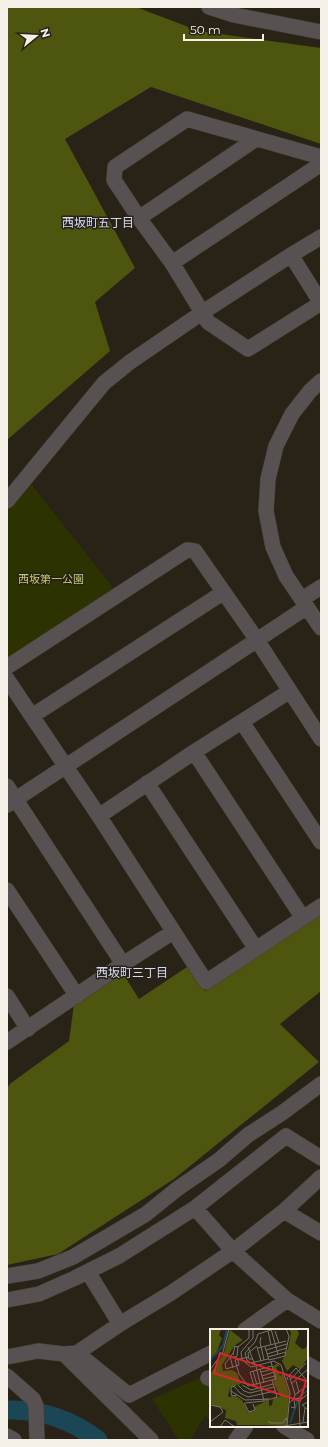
<svg xmlns="http://www.w3.org/2000/svg" width="328" height="1447" viewBox="0 0 328 1447" font-family="Montserrat,'Noto Sans JP',sans-serif">
  <style>
    .green { fill: #2d3201 }
    .forest { fill: #4d550f }
    .lines { fill: none; stroke-linecap: round; stroke-linejoin: round }
    .river { stroke: #1b4655; stroke-width: 19 }
    .minor-casing { stroke: #453f34; stroke-width: 16 }
    .minor { stroke: #585151; stroke-width: 15 }
    .labels { text-anchor: middle; stroke-width: 3; stroke-linejoin: round; paint-order: stroke }
    .park-label { font-size: 11px; fill: #bfcc6e; stroke: #292217 }
    .neighbourhood-label { font-size: 12px; fill: #d3daf7; stroke: #292217 }
    .inset-river { fill: none; stroke: #1b4655; stroke-width: 2 }
    .inset-road { fill: none; stroke: #7a746b; stroke-width: 1 }
    .view { fill: #d62828; fill-opacity: 0.15; stroke: #d62828; stroke-width: 2 }
    .inset-edge { fill: none; stroke: #f4f0e8; stroke-width: 2 }
  </style>
  <rect width="100%" height="100%" fill="#292217"/>
  <!-- green -->
  <path class="green" d="M31,484L115,590L9,660L7,658V510Z
    M201,1377L211,1383V1420L205,1416L190,1440H179L152,1399Z"/>
  <!-- forest -->
  <path class="forest" d="M7,7H136L199,31L321,48V144L151,87L65,139L135,268L95,302L110,351L7,440Z
    M321,913V991L280,1024L319,1062L174,1179L58,1254L7,1265V1088L11,1083L69,1041L74,1004L122,972L139,999L187,967L205,991Z"/>
  <g class="lines">
    <!-- river -->
    <path class="river" d="M7,1410C40,1409 72,1420 98,1440"/>
    <!-- minor casing -->
    <g class="minor-casing">
      <path id="minor" d="M209,7L234,15L321,32
        M139,218L256,139
        M291,255L321,237
        M172,263L321,164
        M321,303L248,349L208,322L172,263L139,218L114,180L115,167L187,119L321,157
        M321,381L310,391L292,414L276,446L268,479L266,511L273,547L286,576L321,628
        M7,501L104,383L130,362L203,312L291,255L321,303
        M302,599L321,587
        M7,667L187,550L195,551L257,640L321,739
        M7,679L99,816L206,982L321,906
        M32,716L224,592
        M242,722L321,842
        M194,752L303,918
        M147,783L256,949
        M7,786L123,964
        M7,805L307,607
        M99,816L194,752L290,691
        M7,890L77,996
        M7,996L28,1029
        M7,1042L123,964L173,932
        M195,1208L233,1251L287,1300L321,1321
        M284,1211L321,1233
        M88,1272L120,1324
        M7,1276L38,1271L73,1257L146,1214L177,1189L219,1160L248,1135L282,1113L321,1084
        M7,1300L39,1294L75,1278L119,1256L195,1208L286,1136L321,1158
        M245,1330L287,1300
        M77,1353L129,1395L211,1353
        M64,1354L151,1440
        M7,1357L38,1351L64,1354L77,1353L120,1324L171,1293L233,1251L284,1211L321,1177
        M307,1364L321,1372
        M7,1376L33,1399L36,1406L37,1440
        M208,1378L211,1379
        M284,1426L307,1440
        M7,1436L14,1440
        M236,1440L246,1426"/>
    </g>
    <!-- minor -->
    <use href="#minor" class="minor"/>
  </g>
  <g class="labels">
    <!-- park labels -->
    <g class="park-label">
      <text x="51" y="583">西坂第一公園</text>
    </g>
    <!-- neighbourhood labels -->
    <g class="neighbourhood-label">
      <text x="98" y="227">西坂町五丁目</text>
      <text x="132" y="977">西坂町三丁目</text>
    </g>
  </g>
  <!-- overview -->
  <g transform="translate(210 1329)">
    <rect width="98" height="98" fill="#292217"/>
    <path d="M0,0H11L9,6L12,9L6,25L0,29ZM79,0H87L89,5L85,14L92,20L96,19L98,10V29L90,40L83,36L77,42L72,32L78,20L81,4ZM20,1L33,11L25,16L12,36L13,42L22,41L27,44L31,55L20,58L18,68L26,67L32,71L38,83L45,82L44,78L54,73L55,69L59,70V77L62,76L63,70L70,67L64,55L63,37L68,34L71,41L69,37L66,38L70,47L73,45L79,64L77,96H27L26,92L15,89L16,81L0,75V45L14,24Z" fill="#4d550f"/>
    <path class="inset-river" d="M0,31L13,17L17,0M80,94L89,68L98,61"/>
    <path class="inset-road" d="M43,0V9L31,23L32,31L41,38L64,32L71,36L80,64L77,97M61,0L68,25M58,2L61,16M65,2L69,14M51,8L50,13L54,31M38,18L45,36M47,18L51,32M55,18L59,31L75,27L79,7L76,0M48,19L76,12M56,21L77,15M23,24L15,35L16,40L29,36L28,31M57,25L77,19M23,26L25,17L28,18M20,27L23,39M24,28L27,27L28,18L39,9V0M39,28L25,31L29,45L38,57L66,50L61,33M58,28L76,23M43,30H39L38,24L47,17M58,30L41,34L37,31L35,24L45,13L48,5L61,1M50,40L54,54M0,41L13,23L19,0M43,42L47,56M51,43L63,40M52,47L64,43M53,50L65,47M81,50L96,34M78,51L77,49L86,39L98,53M86,52L89,63L87,64M81,55L98,40M28,56L34,62L40,64L64,58M32,56L41,61L63,55M24,57L30,64L38,68L65,62M25,57L21,58V63L22,67L27,66M44,57L40,43L62,37M21,62L35,71L61,70L67,68L62,51M85,66L98,56M34,74L39,83L45,81L43,75M35,74L54,72L46,37M79,74L84,70L85,65L79,46M0,76L10,78L13,83L0,93M81,78L85,79L84,70L91,69M97,80L92,76L98,73M58,92L61,94H73L76,89L78,93M93,93L95,79M10,98L15,91L25,98M34,98L74,97L98,93M90,98L89,72L98,65"/>
    <path class="view" d="M10,24L96,52L90,72L4,44Z"/>
    <rect width="98" height="98" class="inset-edge"/>
  </g>
  <!-- border -->
  <rect width="328" height="1447" fill="none" stroke="#f4f0e8" stroke-width="16"/>
  <!-- north arrow -->
  <g transform="translate(36 36) rotate(72)" stroke="#292217" stroke-width="3" paint-order="stroke">
  <path d="M0-3L7 15L0 10L-7 15Z" fill="#f4f0e8"/>
  <text y="-6" font-size="11" font-weight="bold" text-anchor="middle" fill="#f4f0e8">N</text>
  </g>
  <!-- scale -->
  <path d="M184 34v6h79v-6" fill="none" stroke="#f4f0e8" stroke-width="2"/>
  <text x="190" y="34" font-size="12" fill="#f4f0e8" stroke="#292217" stroke-width="3" paint-order="stroke">50 m</text>
</svg>
